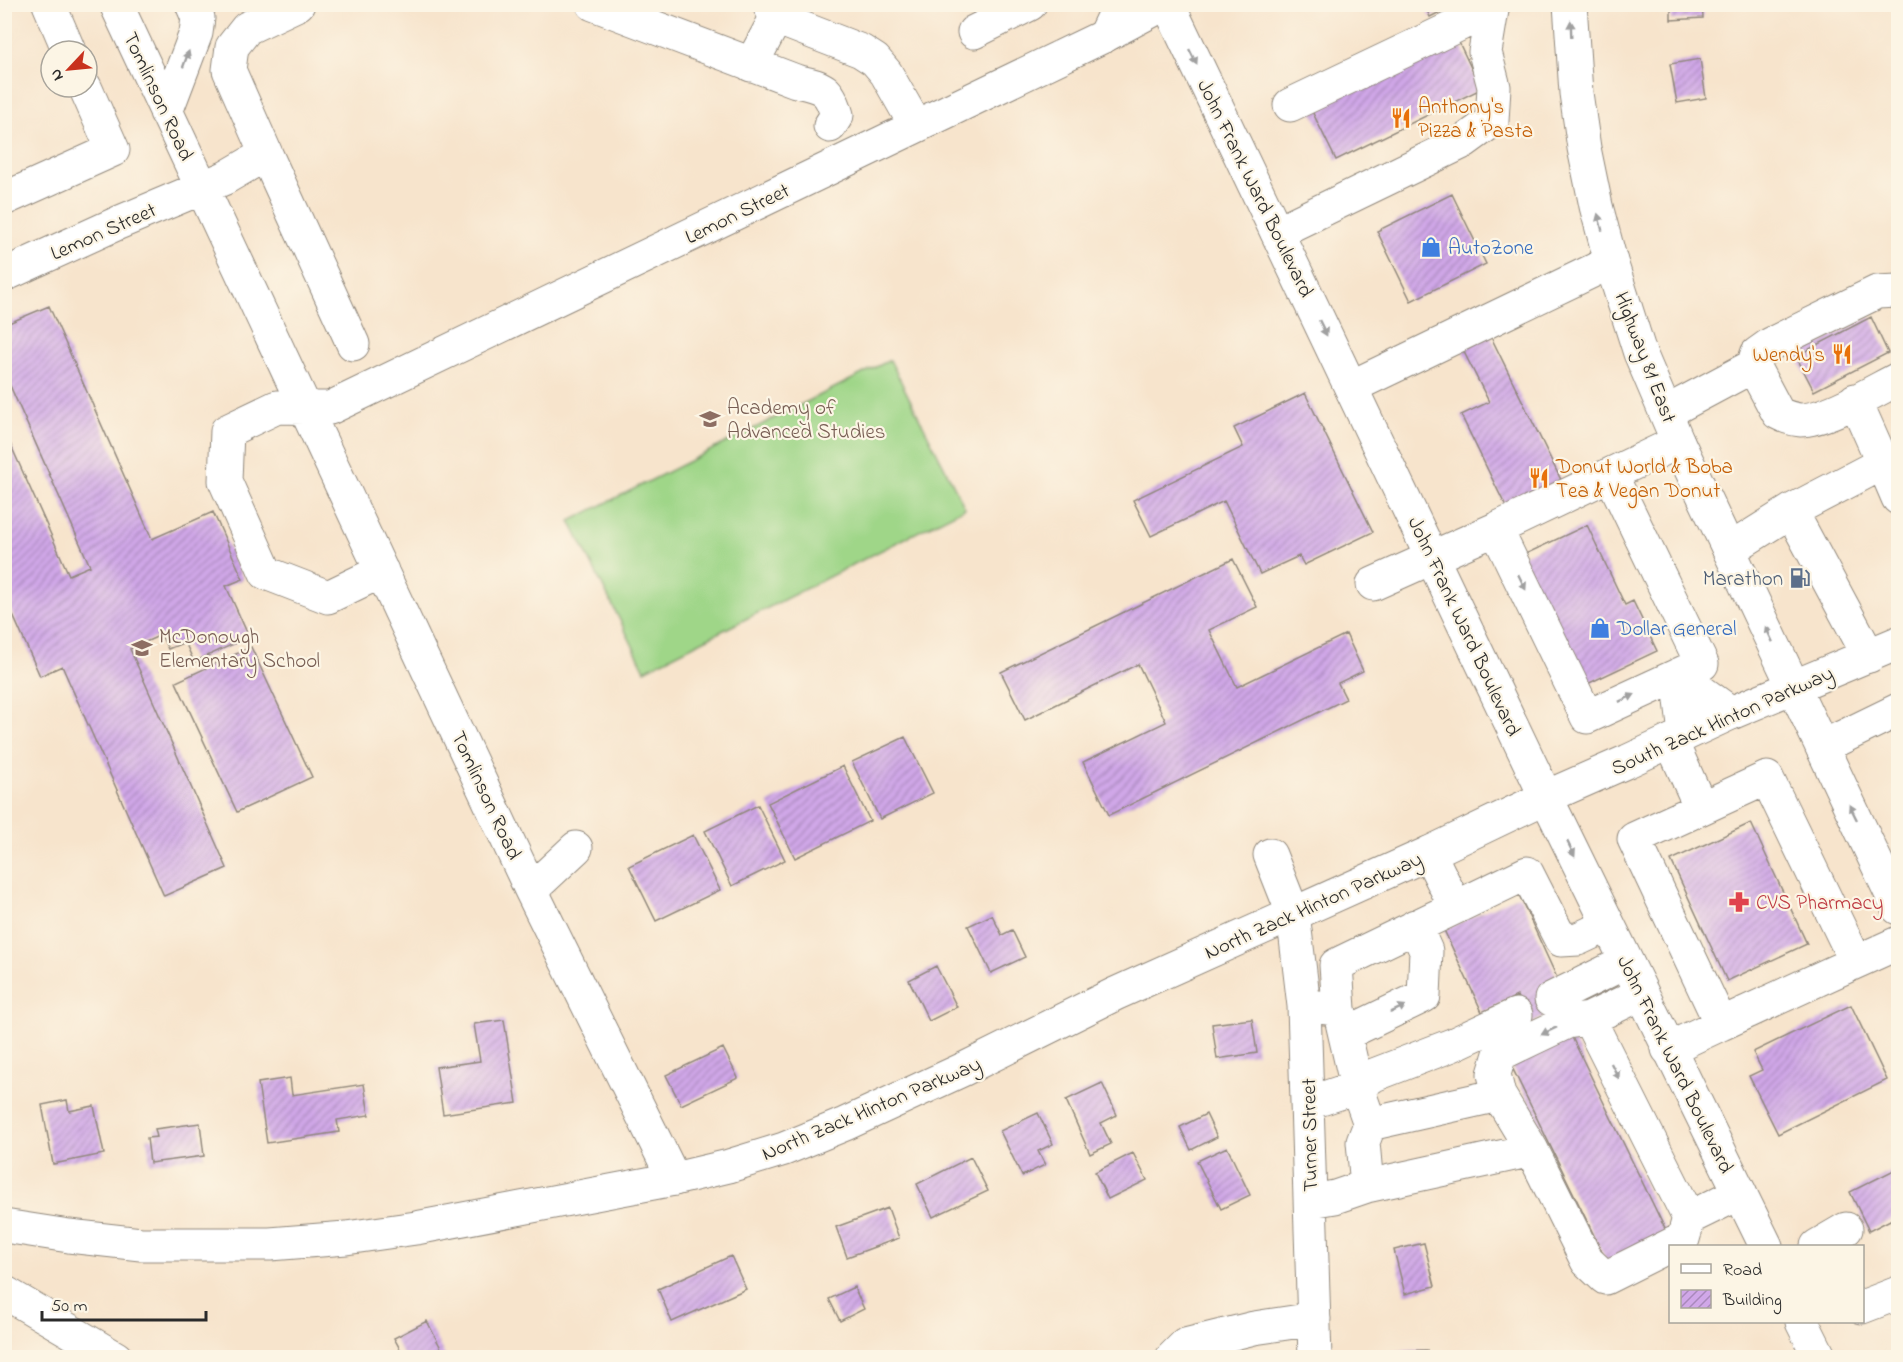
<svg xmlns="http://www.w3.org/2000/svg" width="1903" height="1362" viewBox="0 0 1903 1362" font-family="'Indie Flower',sans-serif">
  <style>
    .pitch { fill: #9fd688; stroke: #65805a; stroke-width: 1.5 }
    .building { fill: url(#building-hatch) }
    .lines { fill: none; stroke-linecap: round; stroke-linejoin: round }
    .minor-casing { stroke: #91887c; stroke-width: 35 }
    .major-casing { stroke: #91887c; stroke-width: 35 }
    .minor { stroke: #fff; stroke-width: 33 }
    .major { stroke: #fff; stroke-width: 33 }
    .oneway { fill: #a0a0a0 }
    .labels { text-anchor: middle; stroke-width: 4.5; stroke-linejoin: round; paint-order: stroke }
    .street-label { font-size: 21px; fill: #2b2b2b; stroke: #fcf5e5 }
    .food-label { font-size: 21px; fill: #c56008; stroke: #fcf5e5; text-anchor: start }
    .shop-label { font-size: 21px; fill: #366cbe; stroke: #fcf5e5; text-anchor: start }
    .education-label { font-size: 21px; fill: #785e54; stroke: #fcf5e5; text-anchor: start }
    .service-label { font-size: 21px; fill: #4e5e75; stroke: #fcf5e5; text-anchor: end }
    .health-label { font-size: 21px; fill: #be3a42; stroke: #fcf5e5; text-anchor: start }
  </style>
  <defs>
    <pattern id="building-hatch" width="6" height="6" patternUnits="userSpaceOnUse" patternTransform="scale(1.5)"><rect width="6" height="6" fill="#d0a7e8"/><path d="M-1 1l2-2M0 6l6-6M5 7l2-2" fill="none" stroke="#a988bc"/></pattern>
  </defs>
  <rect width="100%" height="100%" fill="#fcf5e5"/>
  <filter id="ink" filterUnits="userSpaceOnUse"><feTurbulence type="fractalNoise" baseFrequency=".0167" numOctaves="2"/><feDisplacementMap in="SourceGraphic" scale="12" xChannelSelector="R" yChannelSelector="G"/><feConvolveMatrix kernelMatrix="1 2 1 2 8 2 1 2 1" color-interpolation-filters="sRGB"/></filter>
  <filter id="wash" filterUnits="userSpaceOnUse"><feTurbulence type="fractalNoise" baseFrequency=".008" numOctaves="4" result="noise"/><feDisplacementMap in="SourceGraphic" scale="24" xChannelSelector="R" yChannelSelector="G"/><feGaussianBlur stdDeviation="1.35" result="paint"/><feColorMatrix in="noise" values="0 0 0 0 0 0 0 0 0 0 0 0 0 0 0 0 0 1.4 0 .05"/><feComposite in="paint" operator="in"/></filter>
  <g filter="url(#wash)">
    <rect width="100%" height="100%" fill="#f7e4cc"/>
    <!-- pitch -->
    <path class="pitch" d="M890,360L965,508L645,670L570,521Z"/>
    <g id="blocks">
      <!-- building -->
      <path class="building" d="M1424,4H1456L1430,17Z
        M1671,4H1702L1703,18L1671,20Z
        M1455,34L1481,89L1336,160L1309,105Z
        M1700,59L1706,98L1677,103L1670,64Z
        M1452,194L1486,264L1411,301L1377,231Z
        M49,306L152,539L213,512L243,579L226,586L249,637L194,662L185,642L168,649L161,635L130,649L227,868L164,896L62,666L40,676L4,595V430L69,575L90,566L4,372V325Z
        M1871,317L1888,353L1814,391L1796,356Z
        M1490,335L1561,480L1506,507L1461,415L1489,402L1462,348Z
        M1305,393L1373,532L1304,565L1299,556L1260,574L1224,501L1151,536L1133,500L1243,447L1234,428Z
        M1587,525L1625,605L1633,601L1657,651L1581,687L1521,556Z
        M1233,559L1257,607L1209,630L1237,687L1346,634L1363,671L1338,683L1346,699L1109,815L1083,762L1166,722L1138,664L1025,720L1001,672Z
        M251,647L312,777L237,812L176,682Z
        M905,737L933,793L880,819L852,762Z
        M843,766L870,821L795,858L768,803Z
        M758,805L785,860L732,886L705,831Z
        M1751,823L1807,944L1727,981L1671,860Z
        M693,835L720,890L656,921L629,866Z
        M1519,895L1558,980L1550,1014L1530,1024L1517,996L1482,1012L1444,930Z
        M992,915L1002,935L1012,930L1025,957L991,973L968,926Z
        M936,966L957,1007L929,1021L909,980Z
        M1851,1005L1887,1080L1778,1134L1749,1076L1762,1070L1753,1052Z
        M1252,1019L1257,1053L1217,1059L1212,1024Z
        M504,1020L517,1103L443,1114L436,1067L480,1061L474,1024Z
        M1567,1027L1667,1233L1607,1262L1507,1057Z
        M723,1048L738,1078L681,1105L666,1075Z
        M290,1078L292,1095L364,1084L369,1115L337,1120L339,1132L267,1143L258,1083Z
        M1102,1083L1117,1115L1101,1123L1111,1144L1090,1154L1066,1100Z
        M67,1100L69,1111L94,1106L104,1154L53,1164L42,1105Z
        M1038,1113L1053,1144L1038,1151L1045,1165L1022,1176L1000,1131Z
        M1206,1114L1217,1137L1191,1150L1180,1127Z
        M200,1123L204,1156L150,1163L147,1138L157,1137L155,1129Z
        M1227,1147L1250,1195L1221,1209L1197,1161Z
        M1133,1153L1147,1180L1108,1199L1095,1172Z
        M971,1157L988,1191L933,1217L917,1184Z
        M1898,1168V1216L1869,1231L1850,1192Z
        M888,1208L899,1238L847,1257L836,1227Z
        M1424,1243L1435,1286L1405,1294L1394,1250Z
        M731,1256L746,1289L672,1322L658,1289Z
        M854,1287L864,1309L840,1321L829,1299Z
        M427,1321L446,1358H405L394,1338Z
        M1427,1350V1358H1395L1394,1351Z
        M1205,1351H1245V1358H1205Z"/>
    </g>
  </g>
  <g filter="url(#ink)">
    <use href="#blocks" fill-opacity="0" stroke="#91887c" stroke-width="1.5"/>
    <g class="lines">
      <!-- minor casing -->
      <g class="minor-casing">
        <path id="minor" d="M49,4L69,51
          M116,4L531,890L674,1179
          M593,4L796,81C822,87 829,87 837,115L830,126
          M781,4L776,18L861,51L875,60L886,73L916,126
          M974,32L1030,4
          M751,65L776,18L769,4
          M1290,105L1492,9
          M166,112L196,33L198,18L192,4
          M266,154L229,70L232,47L247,28L298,4
          M4,199L113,150L85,87
          M1277,232L1463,142L1492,121L1494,87L1485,52L1493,4
          M4,275L118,223L225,178L266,154L353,344
          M1898,291L1877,292L1771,344L1757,354L1753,366L1778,413C1785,417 1792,419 1800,420C1826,420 1874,391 1898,379
          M1351,387L1611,262
          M1855,400L1883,463
          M1667,412L1753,366
          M1791,511L1869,656
          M1496,529L1587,717L1702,664L1611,475
          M1729,550L1791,511L1883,463L1898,498
          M382,571L328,597L266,573L225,481L227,431L277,407L330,408L1104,36L1164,4
          M1373,584L1496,529L1678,442
          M1678,675L1731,713
          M1678,675L1685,734
          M1671,741L1701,808
          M1822,747L1898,710
          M1429,853L1455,906
          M1270,855L1293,913L1304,1006L1315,1358
          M531,890L576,848
          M1551,999L1626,962
          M1318,1007L1339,1009L1357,1087L1374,1075L1452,1045L1516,1015
          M1339,1009L1336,965L1527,873L1561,940L1578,939L1608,925
          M1589,1019L1689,1218L1740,1193
          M1721,1024L1858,961
          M1345,1034L1424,996L1426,951L1415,926
          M1668,1049L1721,1024L1634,839L1767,778L1856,962L1898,943
          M1309,1103L1357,1087L1370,1124L1499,1095
          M1532,1150L1499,1095L1494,1074L1500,1054L1567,1022L1589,1019L1641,994
          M1367,1186L1363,1142L1370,1124
          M1311,1201L1335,1197L1367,1186L1532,1150L1587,1261L1605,1278L1683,1239L1689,1218
          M1817,1246L1846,1229
          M4,1292L116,1358
          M1862,1307L1898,1293
          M1172,1358L1185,1345L1254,1328L1314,1319"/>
      </g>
      <!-- major casing -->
      <g class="major-casing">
        <path id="major" d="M1168,4L1546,797L1766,1246
          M1570,4L1576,93L1584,148L1596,206L1611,262L1640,353L1678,442L1898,908
          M1104,36L1119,4
          M4,1226L69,1236L141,1244H270L346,1238L416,1228L674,1179L729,1166L784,1149L845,1124L964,1069L1115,994L1429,853L1546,797L1628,761L1731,713L1898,643
          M1802,1322L1820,1358"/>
      </g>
      <!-- minor -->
      <use href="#minor" class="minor"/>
      <!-- major -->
      <use href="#major" class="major"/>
    </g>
    <!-- one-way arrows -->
    <defs><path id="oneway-solid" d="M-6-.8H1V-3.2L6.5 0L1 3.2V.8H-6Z" transform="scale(1.5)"/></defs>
    <g class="oneway">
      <use href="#oneway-solid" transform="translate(1571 29) rotate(-92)"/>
      <use href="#oneway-solid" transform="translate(1193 57) rotate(64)"/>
      <use href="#oneway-solid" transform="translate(186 59) rotate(-70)"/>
      <use href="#oneway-solid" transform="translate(1600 222) rotate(-105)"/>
      <use href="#oneway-solid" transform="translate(1323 328) rotate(64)"/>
      <use href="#oneway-solid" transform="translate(1522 582) rotate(64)"/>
      <use href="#oneway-solid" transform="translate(1769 634) rotate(-115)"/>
      <use href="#oneway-solid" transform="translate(1627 698) rotate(-25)"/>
      <use href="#oneway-solid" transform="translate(1853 812) rotate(-116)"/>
      <use href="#oneway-solid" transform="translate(1571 849) rotate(64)"/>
      <use href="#oneway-solid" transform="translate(1398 1009) rotate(-25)"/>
      <use href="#oneway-solid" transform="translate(1549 1031) rotate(154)"/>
      <use href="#oneway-solid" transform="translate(1615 1071) rotate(63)"/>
    </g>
  </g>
  <!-- icons -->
  <defs>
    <g id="restaurant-bare" transform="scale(1.62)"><path d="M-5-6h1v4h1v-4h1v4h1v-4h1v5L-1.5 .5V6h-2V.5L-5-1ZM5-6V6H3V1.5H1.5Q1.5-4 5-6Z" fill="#e8710a" stroke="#fcf5e5" stroke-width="2.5" paint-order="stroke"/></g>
    <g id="shop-bare" transform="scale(1.62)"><path d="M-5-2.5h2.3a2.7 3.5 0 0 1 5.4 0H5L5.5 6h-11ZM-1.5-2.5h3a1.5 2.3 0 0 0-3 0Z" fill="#3f7fe0" stroke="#fcf5e5" stroke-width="2.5" paint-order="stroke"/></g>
    <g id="school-bare" transform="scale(1.62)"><path d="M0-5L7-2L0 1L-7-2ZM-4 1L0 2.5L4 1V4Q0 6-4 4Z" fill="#8d6e63" stroke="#fcf5e5" stroke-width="2.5" paint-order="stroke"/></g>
    <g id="fuel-bare" transform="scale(1.62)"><path d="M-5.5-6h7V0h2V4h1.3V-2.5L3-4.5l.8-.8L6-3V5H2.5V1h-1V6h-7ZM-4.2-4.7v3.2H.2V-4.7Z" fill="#5c6f8a" stroke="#fcf5e5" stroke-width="2.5" paint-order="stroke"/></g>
    <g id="pharmacy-bare" transform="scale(1.62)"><path d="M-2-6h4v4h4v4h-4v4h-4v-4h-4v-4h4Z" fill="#e0444e" stroke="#fcf5e5" stroke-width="2.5" paint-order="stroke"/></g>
  </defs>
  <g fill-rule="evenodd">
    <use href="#restaurant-bare" x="1401" y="118"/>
    <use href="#shop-bare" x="1431" y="247"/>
    <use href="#restaurant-bare" x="1842" y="354"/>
    <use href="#school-bare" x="710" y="419"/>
    <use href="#restaurant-bare" x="1539" y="478"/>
    <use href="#fuel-bare" x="1800" y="578"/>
    <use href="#shop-bare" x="1600" y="628"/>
    <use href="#school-bare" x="142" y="648"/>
    <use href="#pharmacy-bare" x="1739" y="902"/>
  </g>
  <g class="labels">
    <!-- street labels -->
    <g class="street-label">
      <text transform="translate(159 96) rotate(65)" y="7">Tomlinson Road</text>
      <text transform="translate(1256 188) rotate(64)" y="7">John Frank Ward Boulevard</text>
      <text transform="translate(737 213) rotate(-26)" y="7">Lemon Street</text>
      <text transform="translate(103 231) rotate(-24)" y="7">Lemon Street</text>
      <text transform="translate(1646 357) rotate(69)" y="7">Highway 81 East</text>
      <text transform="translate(1465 626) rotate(65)" y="7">John Frank Ward Boulevard</text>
      <text transform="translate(1722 720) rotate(-24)" y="7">South Zack Hinton Parkway</text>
      <text transform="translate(487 795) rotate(65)" y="7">Tomlinson Road</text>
      <text transform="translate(1313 905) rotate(-24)" y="7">North Zack Hinton Parkway</text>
      <text transform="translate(1676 1064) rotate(64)" y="7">John Frank Ward Boulevard</text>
      <text transform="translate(871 1108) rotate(-23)" y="7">North Zack Hinton Parkway</text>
      <text transform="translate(1309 1135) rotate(-91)" y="7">Turner Street</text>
    </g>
    <!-- food labels -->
    <g class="food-label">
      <text x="1418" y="113">Anthony's<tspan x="1418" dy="24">Pizza &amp; Pasta</tspan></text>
      <text x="1825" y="361" text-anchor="end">Wendy's</text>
      <text x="1556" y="473">Donut World &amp; Boba<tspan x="1556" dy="24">Tea &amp; Vegan Donut</tspan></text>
    </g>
    <!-- shop labels -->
    <g class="shop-label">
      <text x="1448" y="254">AutoZone</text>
      <text x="1617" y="635">Dollar General</text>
    </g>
    <!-- education labels -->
    <g class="education-label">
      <text x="727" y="414">Academy of<tspan x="727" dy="24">Advanced Studies</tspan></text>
      <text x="159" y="643">McDonough<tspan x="159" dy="24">Elementary School</tspan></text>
    </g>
    <!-- service labels -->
    <g class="service-label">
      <text x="1783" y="585">Marathon</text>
    </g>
    <!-- health labels -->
    <g class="health-label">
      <text x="1756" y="909">CVS Pharmacy</text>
    </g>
  </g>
  <!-- margin -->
  <rect width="1903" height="1362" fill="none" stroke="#fcf5e5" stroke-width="24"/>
  <!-- legend -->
  <rect x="1669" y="1245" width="195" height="78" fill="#fcf5e5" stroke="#a8a49b" stroke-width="1.5"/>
  <rect x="1681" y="1264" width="30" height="9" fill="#ffffff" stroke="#a8a49b" stroke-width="1.5"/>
  <text x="1723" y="1275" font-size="18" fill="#2b2b2b">Road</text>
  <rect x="1681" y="1290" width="30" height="18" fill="url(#building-hatch)" stroke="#a8a49b" stroke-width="1.5"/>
  <text x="1723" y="1305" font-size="18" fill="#2b2b2b">Building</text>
  <!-- north arrow -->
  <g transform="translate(69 69) rotate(244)"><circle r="28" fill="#fcf5e5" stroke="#a8a49b" stroke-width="1.5"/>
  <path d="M0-4.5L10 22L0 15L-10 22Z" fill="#c8321e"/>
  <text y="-9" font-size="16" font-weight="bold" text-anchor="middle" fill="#2b2b2b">N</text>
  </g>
  <!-- scale -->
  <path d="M42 1311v9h164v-9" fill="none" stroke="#2b2b2b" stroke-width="3"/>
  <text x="51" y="1311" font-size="18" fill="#2b2b2b" stroke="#fcf5e5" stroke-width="4.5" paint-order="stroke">50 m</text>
</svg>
